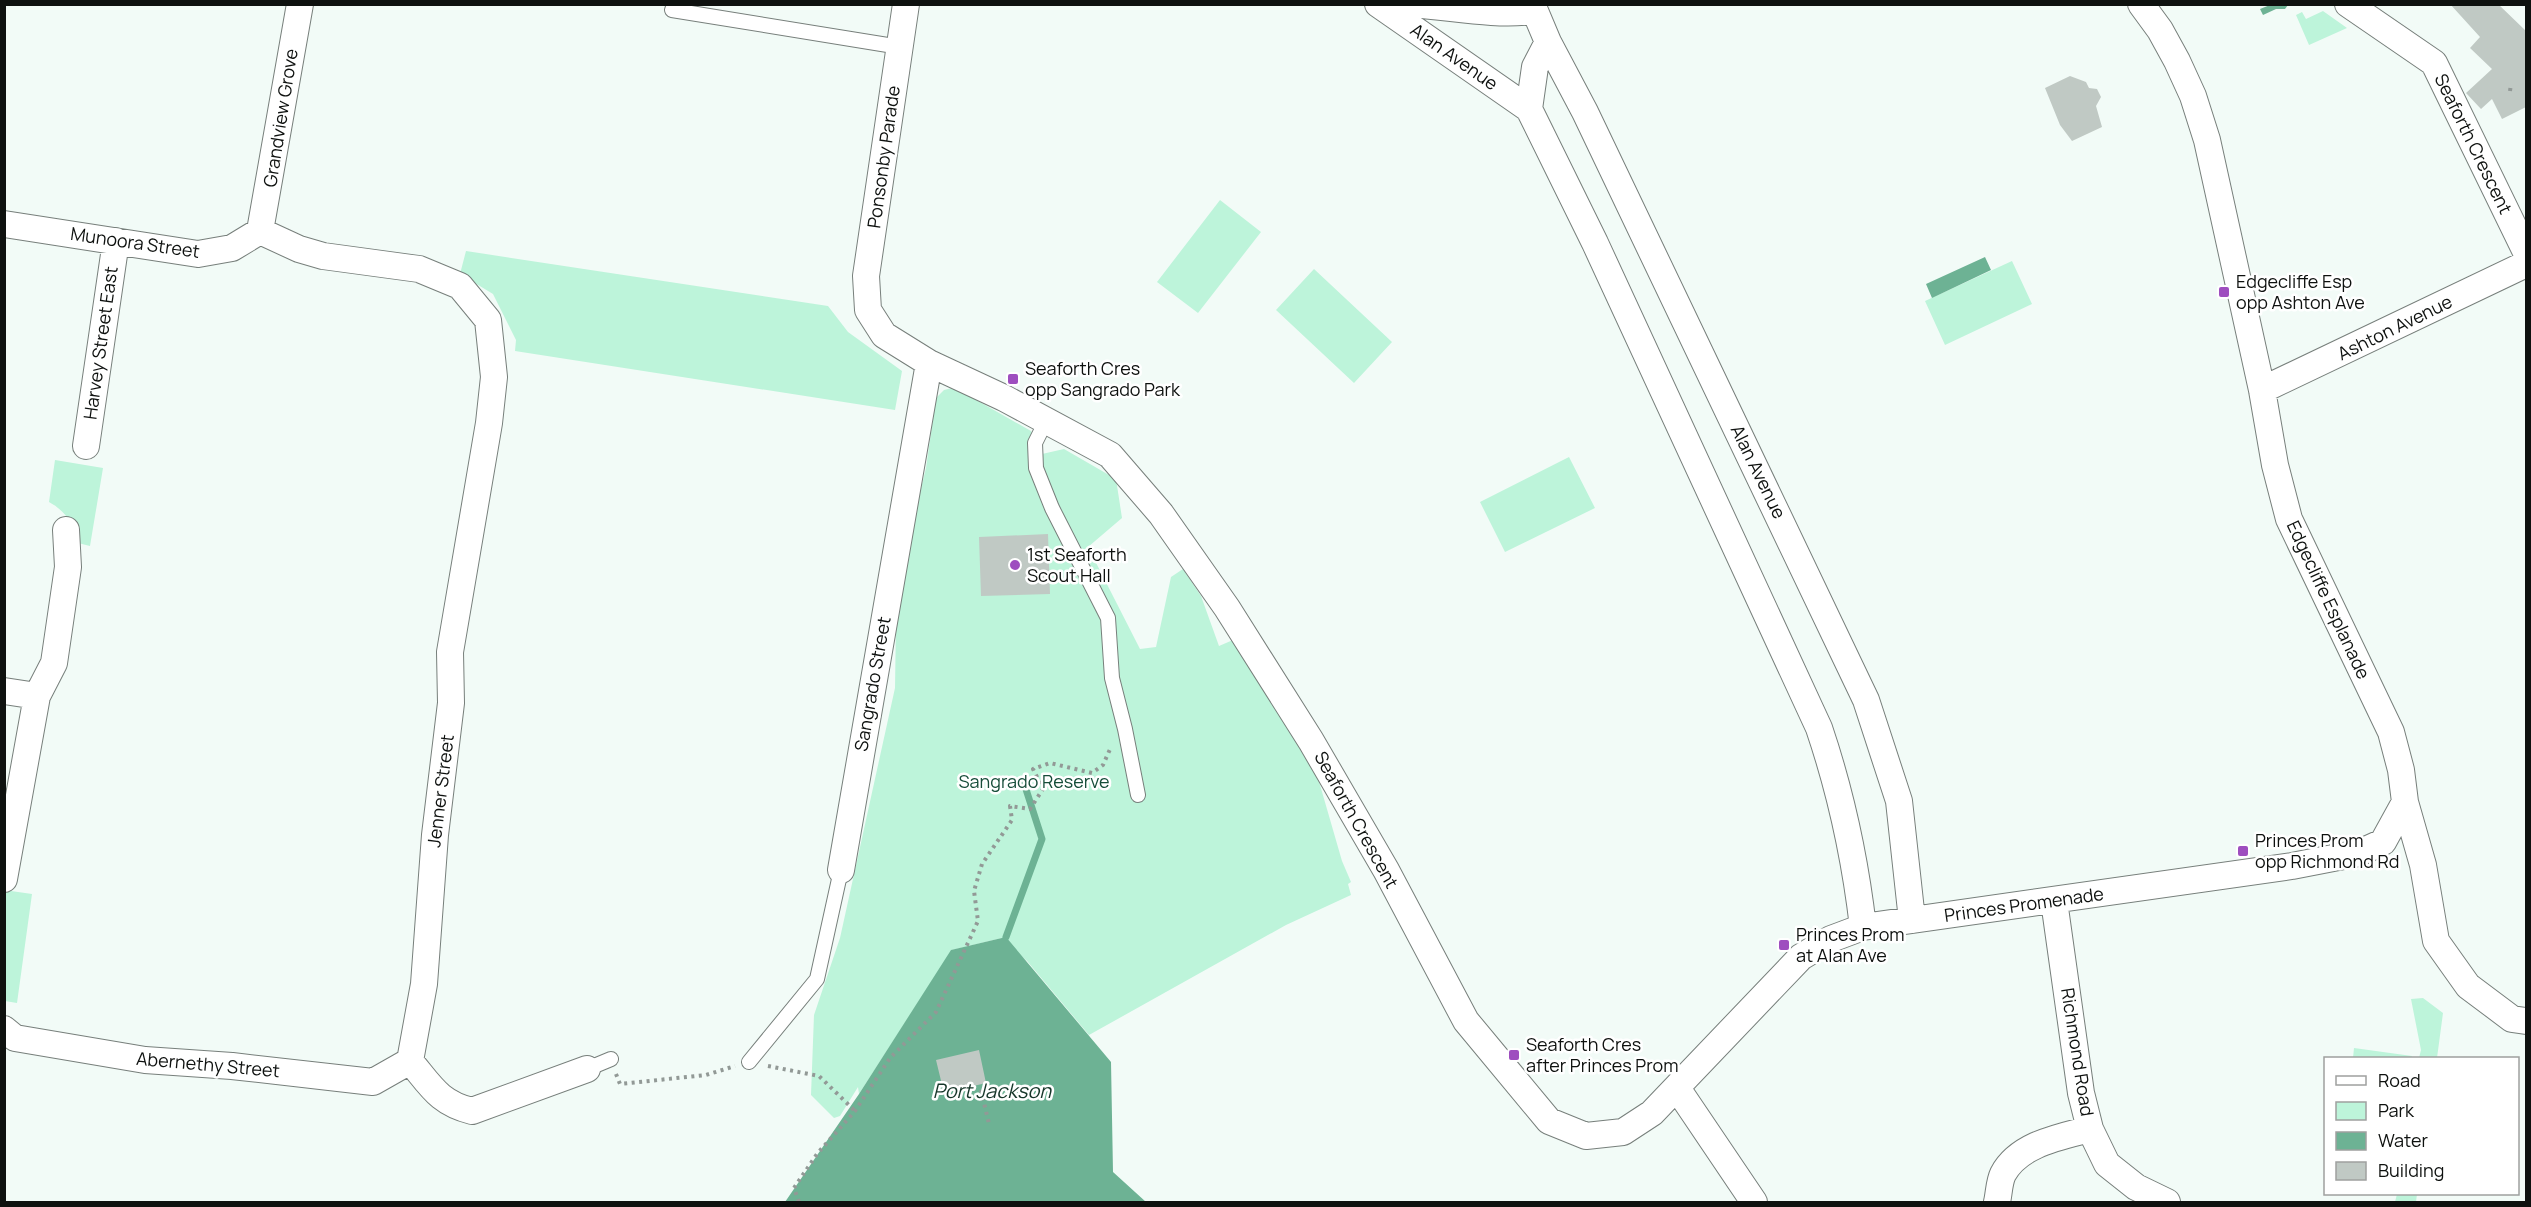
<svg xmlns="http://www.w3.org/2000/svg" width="2531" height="1207" viewBox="0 0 2531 1207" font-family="Manrope,sans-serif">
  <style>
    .green { fill: #bdf4da }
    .water { fill: #6db294 }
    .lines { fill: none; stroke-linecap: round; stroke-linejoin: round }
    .stream { stroke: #6db294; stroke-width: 7 }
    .building { fill: #c0c9c4 }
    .service-casing { stroke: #777f7b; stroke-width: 16 }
    .minor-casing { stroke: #777f7b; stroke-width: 28 }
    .path { stroke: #929996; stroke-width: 4; stroke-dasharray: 3 4.5; stroke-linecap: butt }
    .service { stroke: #fff; stroke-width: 14 }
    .minor { stroke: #fff; stroke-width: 26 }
    .poi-dot { fill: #9e4ebf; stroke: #fff; stroke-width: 2 }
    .labels { text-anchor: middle; stroke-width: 5; stroke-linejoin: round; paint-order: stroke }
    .street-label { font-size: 18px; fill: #0e110f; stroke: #fff }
    .poi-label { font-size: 18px; fill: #0e110f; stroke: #fff; text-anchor: start }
    .park-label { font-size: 18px; fill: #164d39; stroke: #fff }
    .water-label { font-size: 20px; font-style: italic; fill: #163629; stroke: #fff }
  </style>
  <rect width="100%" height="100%" fill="#f2fbf7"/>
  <!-- green -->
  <path class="green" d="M2323,11L2347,28L2309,45L2296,15L2302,12L2306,19Z
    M1220,200L1261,232L1198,313L1157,282Z
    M466,251L828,306L848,332L902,371L895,410L515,351L516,340L493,294L460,274Z
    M2012,261L2032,304L1945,345L1925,301Z
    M1314,269L1392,342L1354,383L1276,310Z
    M952,388L964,393L1031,431L1042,454L1064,449L1116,479L1122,518L1088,547L1140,649L1156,647L1171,577L1183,569L1201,596L1219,646L1233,640L1318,778L1342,861L1351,882L1348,884L1351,895L1286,925L1089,1035L1027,961L1002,938L952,950L859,1094L858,1087L840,1116L834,1118L811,1095L814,1015L840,938L895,688L896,622L905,553L926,468L936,398L944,390Z
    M1569,457L1595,508L1505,552L1480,502Z
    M55,460L103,468L90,546L78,543C73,524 67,512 49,502Z
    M4,890L32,894L17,1003L5,1001Z
    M2423,998L2443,1013L2437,1058H2419L2421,1050L2411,999Z
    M2354,1048L2412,1056L2411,1058H2353Z
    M2397,1194H2417L2416,1202H2395Z"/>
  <!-- water -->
  <path class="water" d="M2270,5V4L2288,5L2285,9H2276L2263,15L2260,9Z
    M1985,257L1991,270L1932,298L1926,284Z
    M1006,937L1111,1062L1113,1172L1146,1202H785L859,1094L951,950Z"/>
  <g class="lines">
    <!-- stream -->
    <path class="stream" d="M1006,937L1042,839L1023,780"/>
  </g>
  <!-- building -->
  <path class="building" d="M2450,4H2498L2526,31V107L2502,119L2492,99L2481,109L2466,93L2492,69L2470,48L2480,37Z
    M2070,76L2086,82L2089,88L2097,89L2101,97L2096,106L2102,127L2072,141L2060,125L2045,88Z
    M1048,534L1050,594L981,596L979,537Z
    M979,1050L986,1083L944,1093L936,1060Z"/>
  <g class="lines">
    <!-- service casing -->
    <g class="service-casing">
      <path id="service" d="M672,10L900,47
        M1046,421L1035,443L1036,468L1052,508L1108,618L1112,678L1125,729L1138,795
        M749,1062L817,979L841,870
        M587,1069L611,1059"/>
    </g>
    <!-- minor casing -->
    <g class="minor-casing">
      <path id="minor" d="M906,4L866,276L868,310L884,335L929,363L1004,398L1110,455L1161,514L1227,608L1311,741L1386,870L1466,1021L1549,1121L1586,1136L1623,1132L1652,1113L1801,957L1831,939L1863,927L2292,866L2359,853L2383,842L2405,802
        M1378,4L1529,109L1595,243L1819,728C1841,793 1855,858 1863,927
        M1411,4C1453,7 1493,16 1534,11
        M1532,4L1548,42L1585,112L1866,700L1899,801L1912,920
        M2141,4L2160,30L2177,61L2193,96L2207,140L2262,390L2275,465L2289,519L2391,732L2401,770L2405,802L2423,865L2436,941L2468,986L2512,1019L2526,1021
        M2348,4L2434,63L2526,252
        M1529,109L1535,67L1548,42
        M4,224L198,254L232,248L260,231L299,249L323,256L419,269L460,286L488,320L494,377L489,423L450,652L451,703L435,835L424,984L410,1061
        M260,231L300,4
        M2262,390L2526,264
        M86,446L116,241
        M4,691L37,696
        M841,870L929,363
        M4,879L37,696L54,663L68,567L66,530
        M2054,901L2081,1093L2090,1129L2107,1164L2136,1187L2167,1202
        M4,1029L15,1038L145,1060L232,1066L373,1082L410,1061
        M410,1061C431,1086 439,1103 472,1111L587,1069
        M1677,1088L1754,1202
        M1997,1202C1999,1194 1999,1182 2003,1174C2019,1144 2060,1137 2090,1129"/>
    </g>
    <!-- path -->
    <path class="path" d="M2510,91L2511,84
      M768,1066L819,1076L855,1111
      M616,1074L620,1084L706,1075L735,1066
      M981,1090L989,1124
      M799,1202L794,1188L817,1154L855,1111L890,1058L936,1012L978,921L974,891L982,864L1012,820L1010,806L1030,809L1043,789L1033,769L1050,763L1092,773L1103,765L1111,747"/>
    <!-- service -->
    <use href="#service" class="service"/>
    <!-- minor -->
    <use href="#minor" class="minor"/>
  </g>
  <!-- markers -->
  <g class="poi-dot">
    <rect x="2218" y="286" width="12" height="12" rx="3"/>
    <rect x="1007" y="373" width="12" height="12" rx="3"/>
    <circle cx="1015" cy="565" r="6"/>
    <rect x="2237" y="845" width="12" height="12" rx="3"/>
    <rect x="1778" y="939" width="12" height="12" rx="3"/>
    <rect x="1508" y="1049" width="12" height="12" rx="3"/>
  </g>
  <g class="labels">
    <!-- street labels -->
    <g class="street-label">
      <text transform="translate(1454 57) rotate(35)" y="6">Alan Avenue</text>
      <text transform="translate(281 118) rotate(-81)" y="6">Grandview Grove</text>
      <text transform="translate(2473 144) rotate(64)" y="6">Seaforth Crescent</text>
      <text transform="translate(884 157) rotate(-82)" y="6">Ponsonby Parade</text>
      <text transform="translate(135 243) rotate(8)" y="6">Munoora Street</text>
      <text transform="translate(2395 328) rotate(-26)" y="6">Ashton Avenue</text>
      <text transform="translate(101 343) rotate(-82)" y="6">Harvey Street East</text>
      <text transform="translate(1758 472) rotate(64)" y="6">Alan Avenue</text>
      <text transform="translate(2328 600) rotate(65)" y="6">Edgecliffe Esplanade</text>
      <text transform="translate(873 684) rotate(-80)" y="6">Sangrado Street</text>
      <text transform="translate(441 791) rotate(-83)" y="6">Jenner Street</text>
      <text transform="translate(1356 820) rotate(61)" y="6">Seaforth Crescent</text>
      <text transform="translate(2024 905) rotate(-8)" y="6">Princes Promenade</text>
      <text transform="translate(2077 1052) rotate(81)" y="6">Richmond Road</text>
      <text transform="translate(208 1065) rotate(5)" y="6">Abernethy Street</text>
    </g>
    <!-- poi labels -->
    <g class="poi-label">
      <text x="2236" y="288">Edgecliffe Esp<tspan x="2236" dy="21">opp Ashton Ave</tspan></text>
      <text x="1025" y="375">Seaforth Cres<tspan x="1025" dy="21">opp Sangrado Park</tspan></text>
      <text x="1027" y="561">1st Seaforth<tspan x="1027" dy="21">Scout Hall</tspan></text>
      <text x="2255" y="847">Princes Prom<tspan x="2255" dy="21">opp Richmond Rd</tspan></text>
      <text x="1796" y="941">Princes Prom<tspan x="1796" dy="21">at Alan Ave</tspan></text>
      <text x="1526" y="1051">Seaforth Cres<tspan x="1526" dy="21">after Princes Prom</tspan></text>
    </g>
    <!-- park labels -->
    <g class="park-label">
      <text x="1034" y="788">Sangrado Reserve</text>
    </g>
    <!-- water labels -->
    <g class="water-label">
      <text x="992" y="1098">Port Jackson</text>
    </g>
  </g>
  <!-- border -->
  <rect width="2531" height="1207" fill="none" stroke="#0e110f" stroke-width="12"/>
  <!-- legend -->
  <rect x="2324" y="1057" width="195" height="138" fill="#ffffff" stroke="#9fa09f" stroke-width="1.5"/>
  <rect x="2336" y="1076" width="30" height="9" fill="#ffffff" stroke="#9fa09f" stroke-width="1.5"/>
  <text x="2378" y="1087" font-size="18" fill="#0e110f">Road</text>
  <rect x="2336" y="1102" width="30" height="18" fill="#bdf4da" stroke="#9fa09f" stroke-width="1.5"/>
  <text x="2378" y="1117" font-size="18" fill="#0e110f">Park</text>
  <rect x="2336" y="1132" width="30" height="18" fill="#6db294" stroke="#9fa09f" stroke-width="1.5"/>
  <text x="2378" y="1147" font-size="18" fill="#0e110f">Water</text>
  <rect x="2336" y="1162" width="30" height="18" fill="#c0c9c4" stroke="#9fa09f" stroke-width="1.5"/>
  <text x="2378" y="1177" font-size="18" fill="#0e110f">Building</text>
</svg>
